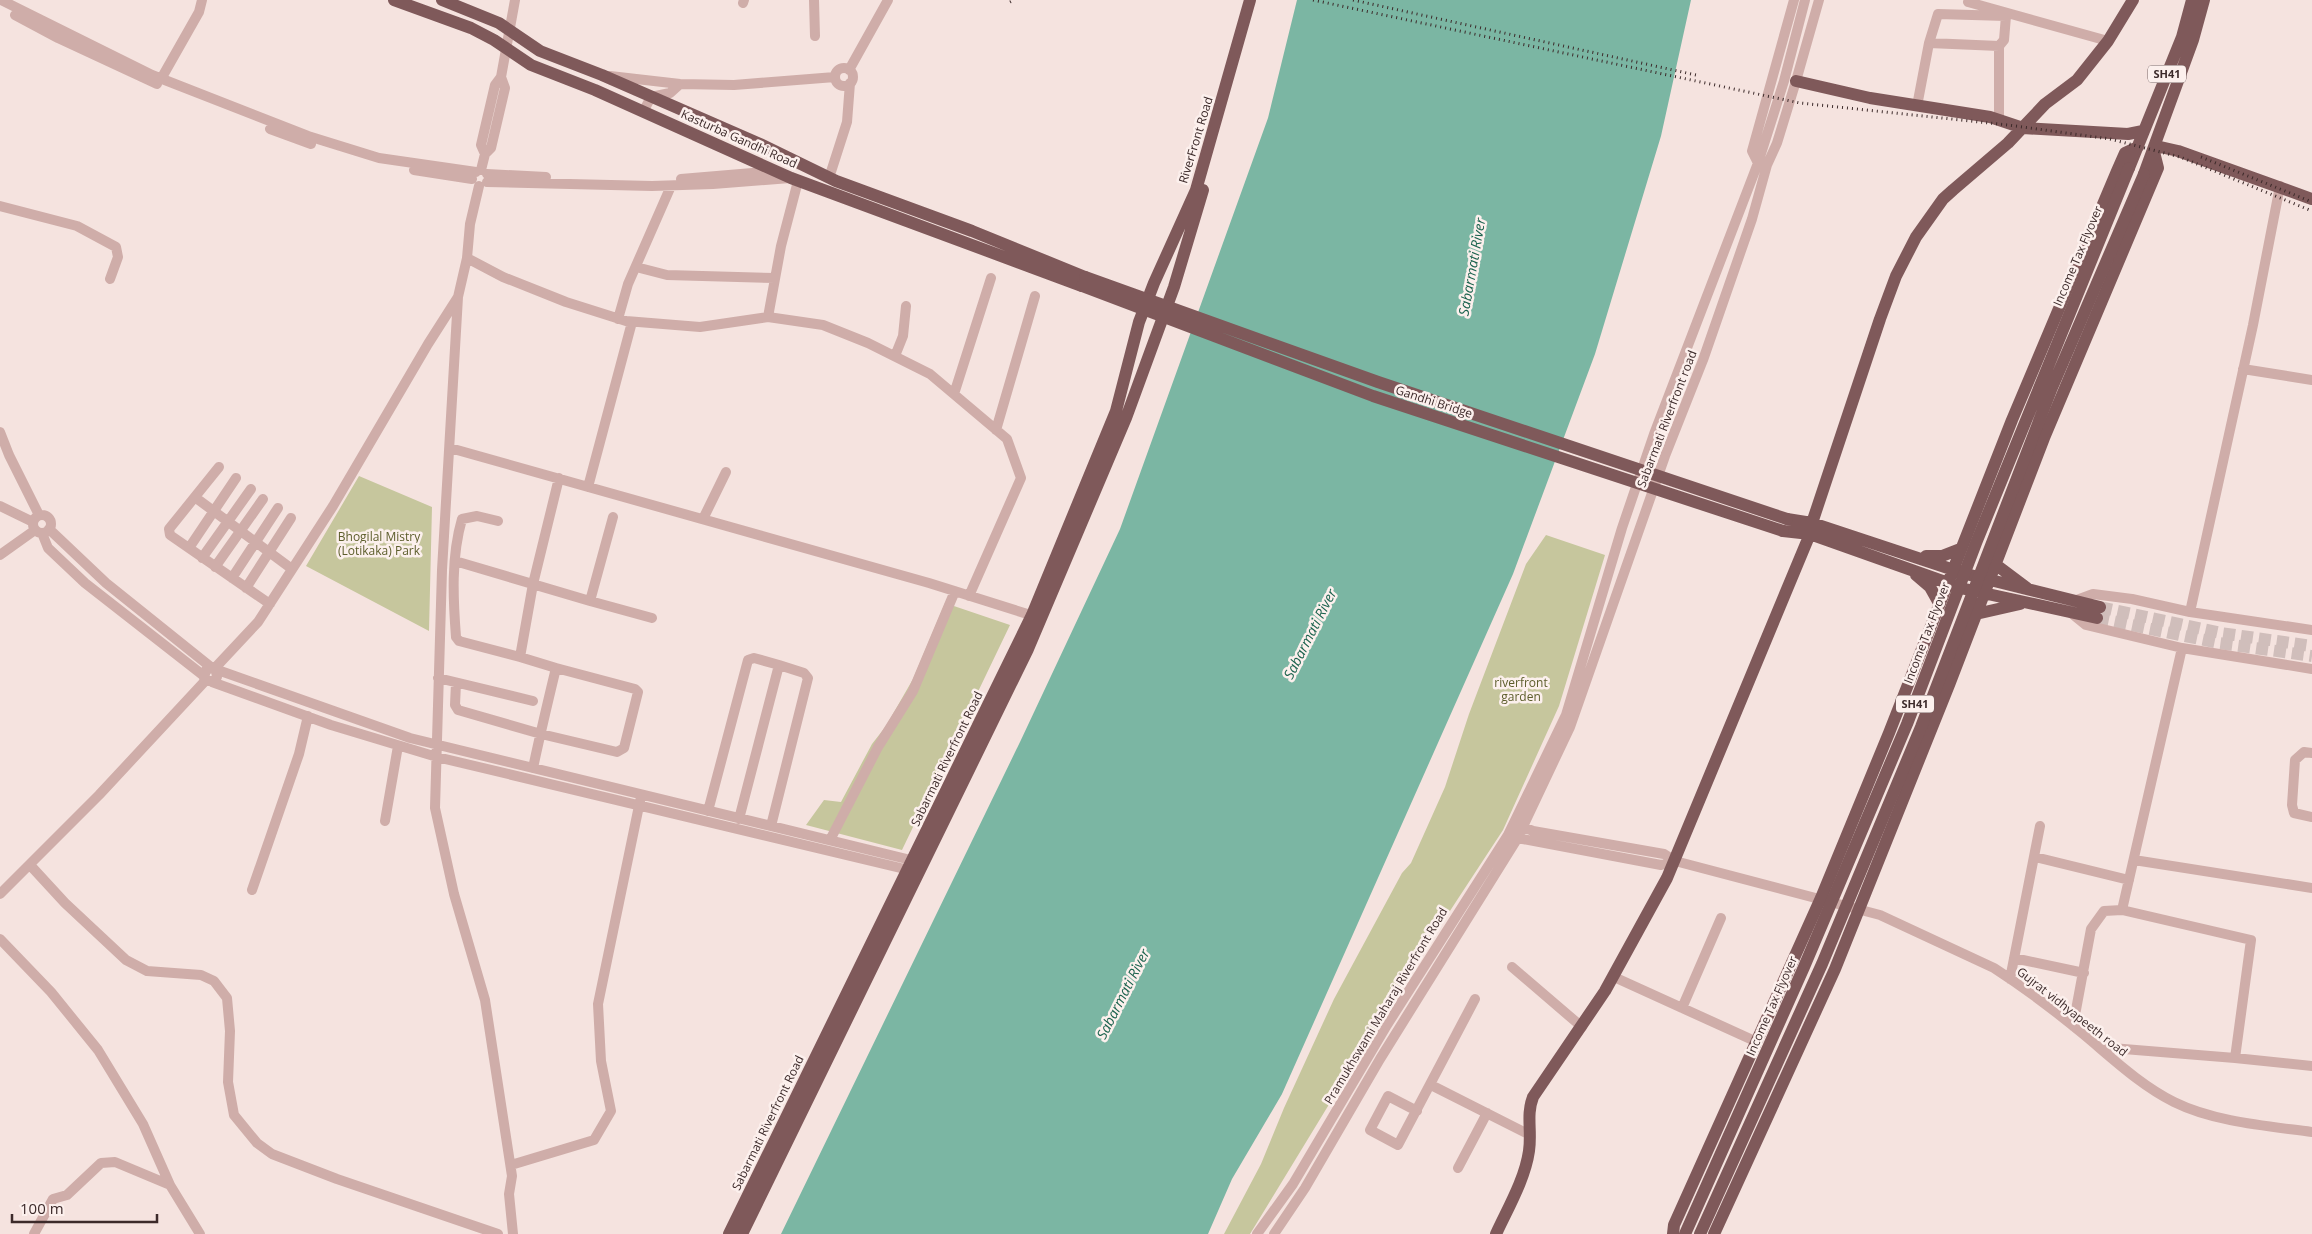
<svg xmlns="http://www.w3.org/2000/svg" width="2312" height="1234" viewBox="0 0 2312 1234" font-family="'Open Sans',sans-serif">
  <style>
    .green { fill: #c6c69d }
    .water { fill: #7bb6a3 }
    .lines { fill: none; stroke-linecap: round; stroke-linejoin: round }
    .major-tunnel { stroke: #d0bebb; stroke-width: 12; stroke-dasharray: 12 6; stroke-linecap: butt }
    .minor { stroke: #cfada9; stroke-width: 10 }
    .major { stroke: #7f595a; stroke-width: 12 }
    .rail { stroke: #3c2a2a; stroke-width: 3; stroke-dasharray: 1 4; stroke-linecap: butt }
    .major-bridge { stroke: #7f595a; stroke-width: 12 }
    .labels { text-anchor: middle; stroke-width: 5; stroke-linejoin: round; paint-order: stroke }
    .shield { fill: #fcf0ed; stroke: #766564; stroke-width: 1 }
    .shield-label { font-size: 11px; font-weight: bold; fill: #3c2a2a }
    .street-label { font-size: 12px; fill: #3c2a2a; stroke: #fcf0ed }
    .park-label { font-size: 12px; fill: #5c5d2b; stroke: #fcf0ed }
    .water-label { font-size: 14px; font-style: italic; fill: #1a624d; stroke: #fcf0ed }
  </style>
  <rect width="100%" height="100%" fill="#f5e3df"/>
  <!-- green -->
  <path class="green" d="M359,476L432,507L429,631L306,566Z
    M1546,535L1605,555L1559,706L1503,830L1406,978L1250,1234H1224L1261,1164L1284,1108L1334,999L1402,873L1411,863L1445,787L1469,714L1526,564Z
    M945,603L1010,625L902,850L806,825L824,800L841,802L872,744L886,726L913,679Z"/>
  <!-- water -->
  <path class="water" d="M1297,0H1691L1661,136L1595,354L1513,574L1282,1094L1232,1179L1208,1234H781L1020,742L1120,529L1268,118Z"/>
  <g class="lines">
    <!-- major-tunnel -->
    <path class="major-tunnel" d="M2100,607L2221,633L2312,646
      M2097,618L2219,643L2312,656"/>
    <!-- minor -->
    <path class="minor" d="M1,0L152,75L308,136L379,158L476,172
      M814,0L815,36
      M1969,0L1968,2L2108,41
      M743,3L744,0
      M15,15L58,38L157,84
      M1929,43L1999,46
      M835 77a9 9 0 1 1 18 0a9 9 0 1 1-18 0Z
      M849,70L888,0
      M610,76L680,84L734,85L835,77
      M161,79L199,12L202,0
      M1917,106L1929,43L1938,14L2006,16L2004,40L1999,46V120
      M643,112L651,97L670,93L680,84
      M270,129L311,144
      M485,154L481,145L495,85L501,77L515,0
      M1758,163L1752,151L1794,0
      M414,170L472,179
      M481,170L485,154L491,148L505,88L501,77
      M487,174L546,177
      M829,178L847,122L850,83
      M681,179L775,171
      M487,182L652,186L713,184L790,178
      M0,206L77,226L116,247L118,257L110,279
      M467,258L503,277L566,302L626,321L700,327L768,317L823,325L868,343L930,374L1007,439L1021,478L969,596
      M636,267L667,275L775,278
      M458,297L442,570L435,808L454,894L485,1000L512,1176L509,1194L513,1234
      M768,317L781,246L798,181
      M618,319L628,284L671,186
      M895,356L903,336L906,306
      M2243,369L2312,380
      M954,394L991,278
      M996,430L1035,296
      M0,432L9,455L39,515
      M450,448L929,583L1037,617
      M219,467L169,529L170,535L270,604
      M588,487L632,322
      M196,498L292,569
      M0,506L33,522
      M33 524a9 9 0 1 1 18 0a9 9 0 1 1-18 0Z
      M703,519L726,472
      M498,521L477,516L462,519C451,557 453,598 456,637L459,641L520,657
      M49,529L106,583L212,668
      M42,533L48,548L85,583L204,676
      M189,548L236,478
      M0,555L35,530
      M202,558L251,489
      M455,561L590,601L613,517
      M215,567L263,499
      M232,578L278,508
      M246,588L291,518
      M590,601L652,618
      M2074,601L2093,594L2132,599L2190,612L2312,630
      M2070,612L2086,625L2182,648L2312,669
      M2190,612L2253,325L2280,186
      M2182,648L2122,910L2251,940L2235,1058L2312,1066
      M556,668L520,657L533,584L559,478
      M214,669L258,622L333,506L428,344L458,297L467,258L470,224L479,186
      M216,671L217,677L214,681H208L204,678L206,670L212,668L410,738L919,862
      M438,678L533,701
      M212,682L331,725L437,757L913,871
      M456,683L455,705L458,710L541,734L617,752L624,748L638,692L635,689L556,668C548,701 540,735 533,768
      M2312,753L2304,752L2295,760L2292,805L2294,813L2312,817
      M708,811L748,660L754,658L779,665L739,819
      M385,821L398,746
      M1518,825L1533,831L1664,854L1675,861L1880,915L1994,968C2025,988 2054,1010 2083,1034C2112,1058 2140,1085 2174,1102C2214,1122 2268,1126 2312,1132
      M771,826L808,678L804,673L779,665
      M1512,837L1661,865L1675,861
      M830,840L878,747L913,691L955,591
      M2035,857L2129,880
      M2134,860L2312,888
      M30,865L65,903L126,960L147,971L201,975L214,981L227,998L230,1031L228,1082L234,1115L257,1143L272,1154L337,1179L498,1234
      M252,890L299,754L308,716
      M0,894L99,795L206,680
      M0,939L51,992L98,1050L143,1124L170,1185L200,1234
      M2014,958L2084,973
      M1512,967L1582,1027
      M1614,977L1757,1042
      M2010,979L2040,826
      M1682,1008L1721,918
      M2073,1026L2091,929L2104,911L2122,910
      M2099,1047L2235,1058
      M1431,1085L1530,1135
      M1417,1111L1388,1096L1370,1130L1398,1145L1475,999
      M511,1165L594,1140L611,1111L601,1061L598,1004L640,801
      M1458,1168L1487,1113
      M34,1234L53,1199L67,1195L101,1163L115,1162L170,1185
      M1257,1234L1293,1184L1387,1025L1508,835L1566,715L1622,528L1654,434L1758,163L1784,81L1805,0
      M1274,1234L1305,1188L1380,1059L1517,839L1570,727L1665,456L1703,360L1752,219L1767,165L1777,143L1796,81L1819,0"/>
    <!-- major -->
    <path class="major" d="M394,0L471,28L494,40L531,65L595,90L791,178L1082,286
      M442,0L499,23L540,51L602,75L760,144L836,181L972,231L1085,277
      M1796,81L1870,98L1990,117L2023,128L2128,134L2143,131
      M2156,146L2178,151L2312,199
      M2129,168L2182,37L2192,0
      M2144,174L2193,40L2204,0
      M1787,519L1812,523L1966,574L2100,607
      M1812,523L1880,319L1896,276L1916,237L1943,199L1953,190L2008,143L2045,104L2077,80L2108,41L2133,0
      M1783,531L1810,534L1965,589L2097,618
      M1926,556H1942L1960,549
      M1995,564L2027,588
      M1916,575L1930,587L1939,603
      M1976,614L2020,604
      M729,1234L1032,615L1116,411L1139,322L1154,283L1196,190L1250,0
      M742,1234L1028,649L1126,418L1174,287L1203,190
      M1496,1234C1508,1208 1525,1179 1529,1151C1532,1131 1526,1115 1533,1097L1605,991L1667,878L1810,534
      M1673,1234L1674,1225L1821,898L1889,733L2012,420L2117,171L2125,153L2138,147
      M1714,1234L1835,969L1949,685L2044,438L2158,168L2154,152"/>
    <!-- rail -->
    <path class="rail" d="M1313,0L1800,103L2008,125L2110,139L2180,157L2312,211
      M1353,0L1696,75
      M1010,2L1014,0
      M2201,157L2312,202"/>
    <!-- major-bridge -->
    <path class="major-bridge" d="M1085,277L1378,382L1787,519
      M1082,286L1373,396L1783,531
      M1685,1234L1804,967L1907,724L1976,543L2129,168
      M1700,1234L1822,964L1921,727L2051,390L2144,174"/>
  </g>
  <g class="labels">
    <!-- shield labels -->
    <g class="shield">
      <rect x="2148" y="65.5" width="38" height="17" rx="4"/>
      <rect x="1896" y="695.5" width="38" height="17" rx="4"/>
    </g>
    <g class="shield-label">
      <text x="2167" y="78">SH41</text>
      <text x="1915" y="708">SH41</text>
    </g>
    <!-- street labels -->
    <g class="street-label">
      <text transform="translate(739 139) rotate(24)" y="4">Kasturba Gandhi Road</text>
      <text transform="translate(1196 140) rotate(-73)" y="4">RiverFront Road</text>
      <text transform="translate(2078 256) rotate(-67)" y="4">Income Tax Flyover</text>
      <text transform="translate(1434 402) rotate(18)" y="4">Gandhi Bridge</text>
      <text transform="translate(1667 419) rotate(-69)" y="4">Sabarmati Riverfront road</text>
      <text transform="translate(1927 633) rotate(-69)" y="4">Income Tax Flyover</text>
      <text transform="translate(947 759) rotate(-64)" y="4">Sabarmati Riverfront Road</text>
      <text transform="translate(1386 1006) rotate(-59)" y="4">Pramukhswami Maharaj Riverfront Road</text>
      <text transform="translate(1772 1006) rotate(-66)" y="4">Income Tax Flyover</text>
      <text transform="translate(2072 1012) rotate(38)" y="4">Gujrat vidhyapeeth road</text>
      <text transform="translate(768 1123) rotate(-64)" y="4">Sabarmati Riverfront Road</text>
    </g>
    <!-- park labels -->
    <g class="park-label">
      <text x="379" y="541">Bhogilal Mistry<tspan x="379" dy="14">(Lotikaka) Park</tspan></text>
      <text x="1521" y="687">riverfront<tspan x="1521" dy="14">garden</tspan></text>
    </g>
    <!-- water labels -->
    <g class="water-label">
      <text transform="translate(1472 267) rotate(-80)" y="5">Sabarmati River</text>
      <text transform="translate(1310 634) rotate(-63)" y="5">Sabarmati River</text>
      <text transform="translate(1123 994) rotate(-63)" y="5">Sabarmati River</text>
    </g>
  </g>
  <!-- scale -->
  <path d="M12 1214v8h145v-8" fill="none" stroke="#3c2a2a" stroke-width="2.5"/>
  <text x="20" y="1214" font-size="15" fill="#3c2a2a" stroke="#fcf0ed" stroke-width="4" paint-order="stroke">100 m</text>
</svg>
